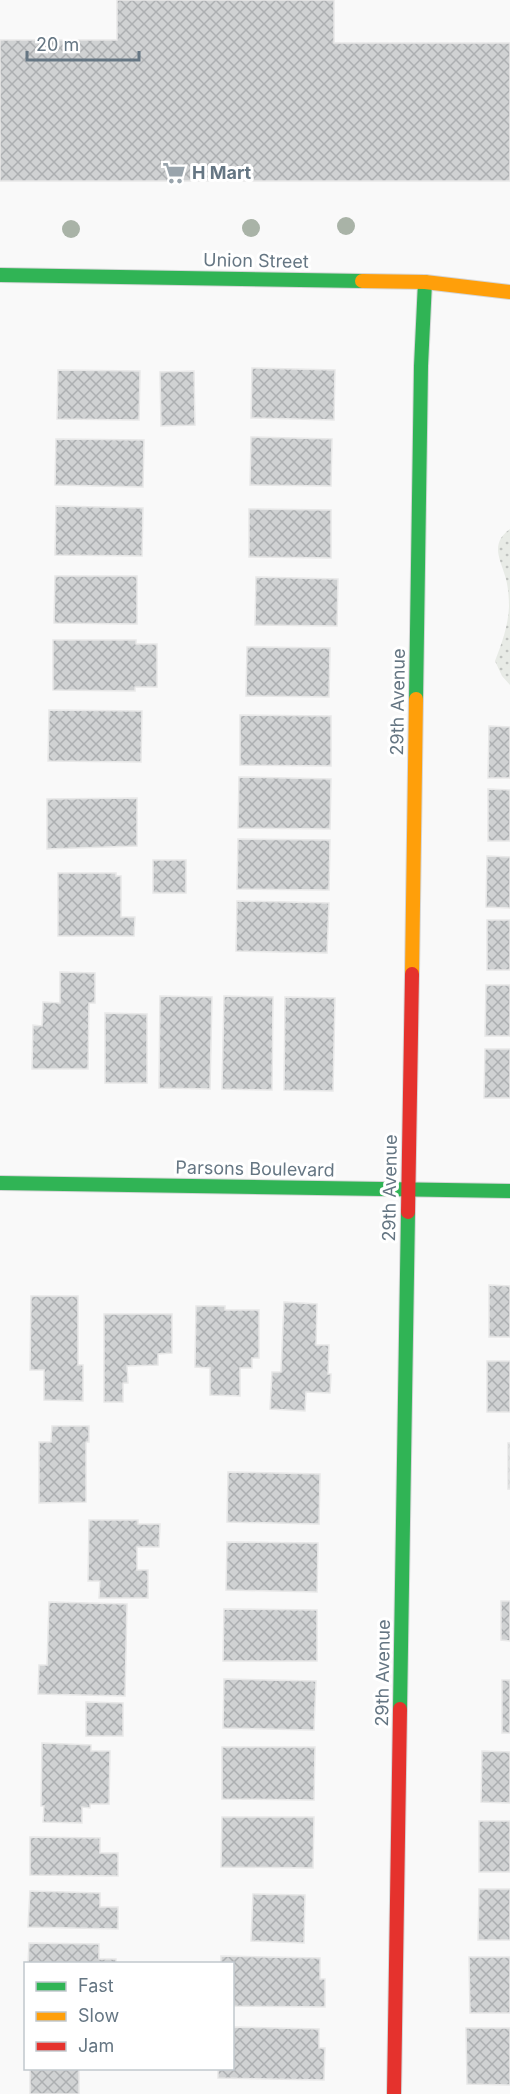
<svg xmlns="http://www.w3.org/2000/svg" width="510" height="2094" viewBox="0 0 510 2094" font-family="Inter,sans-serif">
  <style>
    .park { fill: url(#park-dots) }
    .building { fill: url(#building-cross-hatch); stroke: #e8e8e8; stroke-width: 1.5 }
    .lines { fill: none; stroke-linecap: round; stroke-linejoin: round }
    .fast-casing { stroke: #d5d6d7; stroke-width: 16 }
    .slow-casing { stroke: #d5d6d7; stroke-width: 16 }
    .jam-casing { stroke: #d5d6d7; stroke-width: 16 }
    .fast { stroke: #30b455; stroke-width: 14 }
    .slow { stroke: #ff9f0a; stroke-width: 14 }
    .jam { stroke: #e5322d; stroke-width: 14 }
    .tree { fill: #a9b3a7 }
    .labels { text-anchor: middle; stroke-width: 6; stroke-linejoin: round; paint-order: stroke }
    .poi-label { font-size: 18px; font-weight: bold; fill: #657683; stroke: #fff; text-anchor: start }
    .street-label { font-size: 18px; fill: #657683; stroke: #fff }
  </style>
  <defs>
    <pattern id="park-dots" width="8" height="8" patternUnits="userSpaceOnUse" patternTransform="scale(1.5)"><rect width="8" height="8" fill="#e8ebe6"/><path d="M2 2h.1M6 6h.1" fill="none" stroke="#c0c3c0" stroke-width="1.8" stroke-linecap="round"/></pattern>
    <pattern id="building-cross-hatch" width="8" height="8" patternUnits="userSpaceOnUse" patternTransform="scale(1.5)"><rect width="8" height="8" fill="#d0d2d3"/><path d="M0 0l8 8M0 8l8-8" fill="none" stroke="#acafb1"/></pattern>
  </defs>
  <rect width="100%" height="100%" fill="#f9f9f9"/>
  <!-- park -->
  <path class="park" d="M510,529V685L502,676L495,661C502,643 508,626 509,607C509,598 508,587 506,579C501,560 489,544 510,529Z"/>
  <!-- building -->
  <path class="building" d="M117,0H334V43H510V181H0V40H117Z
    M252,368L335,370L334,420L251,418Z
    M58,370L140,371L139,420L57,419Z
    M194,371L195,425L161,426L160,372Z
    M251,437L332,439L331,486L250,485Z
    M56,439L144,440L143,487L55,485Z
    M56,506L143,508L142,556L55,555Z
    M249,509L331,510V558L249,557Z
    M55,576H137V624L54,623Z
    M256,577L338,579L337,626L255,625Z
    M53,640H136V644H157V687H135V691L53,690Z
    M247,647L330,648L329,697L246,696Z
    M49,710L142,711L141,762L48,761Z
    M240,715L331,716V766L240,765Z
    M489,726L510,727V778H488Z
    M239,777L331,779L330,829L238,828Z
    M488,789L510,790V841H488Z
    M137,798V846L47,849V799Z
    M238,839L330,840L329,890L237,889Z
    M487,856L510,857V908L486,907Z
    M153,860H186V893H153Z
    M58,873H116V876H121V917H135L134,936H58Z
    M237,901L329,903L327,953L236,951Z
    M487,920H510V970H487Z
    M60,972L95,973V1003H89L88,1069H32L33,1025L42,1026L43,1002L60,1003Z
    M486,985H510V1036H485Z
    M160,996L212,997L210,1089L159,1088Z
    M224,996L273,997L272,1090L222,1089Z
    M285,997L335,998L333,1091L284,1090Z
    M105,1013L147,1014V1083H105Z
    M485,1049H510V1098H484Z
    M489,1285L510,1286V1337H489Z
    M31,1296H78V1365H83V1401L44,1400V1370H30Z
    M284,1302L317,1304L316,1345H329L328,1374H331L330,1393L306,1392L305,1411L270,1409L272,1372H281Z
    M196,1306H225V1310H259V1358H252V1368H240V1396L210,1395V1368L195,1367Z
    M104,1314H172V1353L158,1354V1365L127,1366L128,1383H123V1402H104Z
    M487,1361H510V1412H487Z
    M52,1426H89V1442H86V1502L39,1503V1442H51Z
    M508,1443H510V1489H508Z
    M228,1472L320,1474L319,1524L227,1522Z
    M89,1520H138V1524H160L159,1547H137V1570H148V1598H99L100,1581H88Z
    M227,1542L318,1543L317,1592L226,1590Z
    M501,1601H510V1641L501,1640Z
    M49,1602L127,1604L125,1696L38,1694L39,1665H47Z
    M224,1609L317,1610V1661H223Z
    M224,1679L316,1681L314,1730L223,1728Z
    M502,1680H510V1733H502Z
    M86,1702L123,1703V1736H86Z
    M42,1743L91,1745V1751H110L109,1804H90V1808L82,1807V1823L43,1822L44,1806H41Z
    M222,1747H315L314,1800L222,1799Z
    M482,1751L510,1752V1803L481,1802Z
    M222,1817H314L313,1868L221,1867Z
    M479,1821H510V1872H479Z
    M30,1837L100,1838V1853H118V1876L30,1875Z
    M479,1889H510V1940H478Z
    M30,1891L100,1893V1907H118V1929L28,1927Z
    M253,1894L305,1895L304,1943L251,1941Z
    M29,1943L99,1944V1959H116V1964H28Z
    M221,1956L320,1958V1979H325V2007L232,2006V1964H221Z
    M469,1957H510V2013H470Z
    M232,2027L319,2029V2048H325L324,2080L218,2078V2068H232Z
    M466,2028H510V2085L467,2084Z
    M30,2068H79V2094H30Z"/>
  <g class="lines">
    <!-- fast casing -->
    <g class="fast-casing">
      <path id="fast" d="M0,275L362,281
        M416,699L421,366L425,282
        M0,1183L510,1191
        M400,1709L408,1212"/>
    </g>
    <!-- slow casing -->
    <g class="slow-casing">
      <path id="slow" d="M362,281L425,282L510,292
        M412,974L416,699"/>
    </g>
    <!-- jam casing -->
    <g class="jam-casing">
      <path id="jam" d="M408,1212L412,974
        M394,2094L400,1709"/>
    </g>
    <!-- fast -->
    <use href="#fast" class="fast"/>
    <!-- slow -->
    <use href="#slow" class="slow"/>
    <!-- jam -->
    <use href="#jam" class="jam"/>
  </g>
  <!-- trees -->
  <g class="tree">
    <circle cx="346" cy="226" r="9"/>
    <circle cx="251" cy="228" r="9"/>
    <circle cx="71" cy="229" r="9"/>
  </g>
  <!-- icons -->
  <defs>
    <g id="supermarket-bare" transform="scale(1.8)"><path d="M-6-5.5h2.5l.6 2H6L4.5 2H-2.5L-4.4-4H-6ZM-1.5 3.2a1.3 1.3 0 1 0 .1 0ZM3 3.2a1.3 1.3 0 1 0 .1 0Z" fill="#99a4ac" stroke="#fff" stroke-width="2.5" paint-order="stroke"/></g>
  </defs>
  <g fill-rule="evenodd">
    <use href="#supermarket-bare" x="174" y="173"/>
  </g>
  <g class="labels">
    <!-- poi labels -->
    <g class="poi-label">
      <text x="192" y="179">H Mart</text>
    </g>
    <!-- street labels -->
    <g class="street-label">
      <text transform="translate(256 261) rotate(1)" y="6">Union Street</text>
      <text transform="translate(398 702) rotate(-89)" y="6">29th Avenue</text>
      <text transform="translate(255 1169) rotate(1)" y="6">Parsons Boulevard</text>
      <text transform="translate(390 1188) rotate(-89)" y="6">29th Avenue</text>
      <text transform="translate(383 1673) rotate(-89)" y="6">29th Avenue</text>
    </g>
  </g>
  <!-- legend -->
  <rect x="24" y="1962" width="210" height="108" fill="#ffffff" stroke="#c1c8cd" stroke-width="1.5"/>
  <rect x="36" y="1982" width="30" height="9" fill="#30b455" stroke="#c1c8cd" stroke-width="1.5"/>
  <text x="78" y="1992" font-size="18" fill="#657683">Fast</text>
  <rect x="36" y="2012" width="30" height="9" fill="#ff9f0a" stroke="#c1c8cd" stroke-width="1.5"/>
  <text x="78" y="2022" font-size="18" fill="#657683">Slow</text>
  <rect x="36" y="2042" width="30" height="9" fill="#e5322d" stroke="#c1c8cd" stroke-width="1.5"/>
  <text x="78" y="2052" font-size="18" fill="#657683">Jam</text>
  <!-- scale -->
  <path d="M27 51v9h112v-9" fill="none" stroke="#657683" stroke-width="3"/>
  <text x="36" y="51" font-size="18" fill="#657683" stroke="#ffffff" stroke-width="4.5" paint-order="stroke">20 m</text>
</svg>
